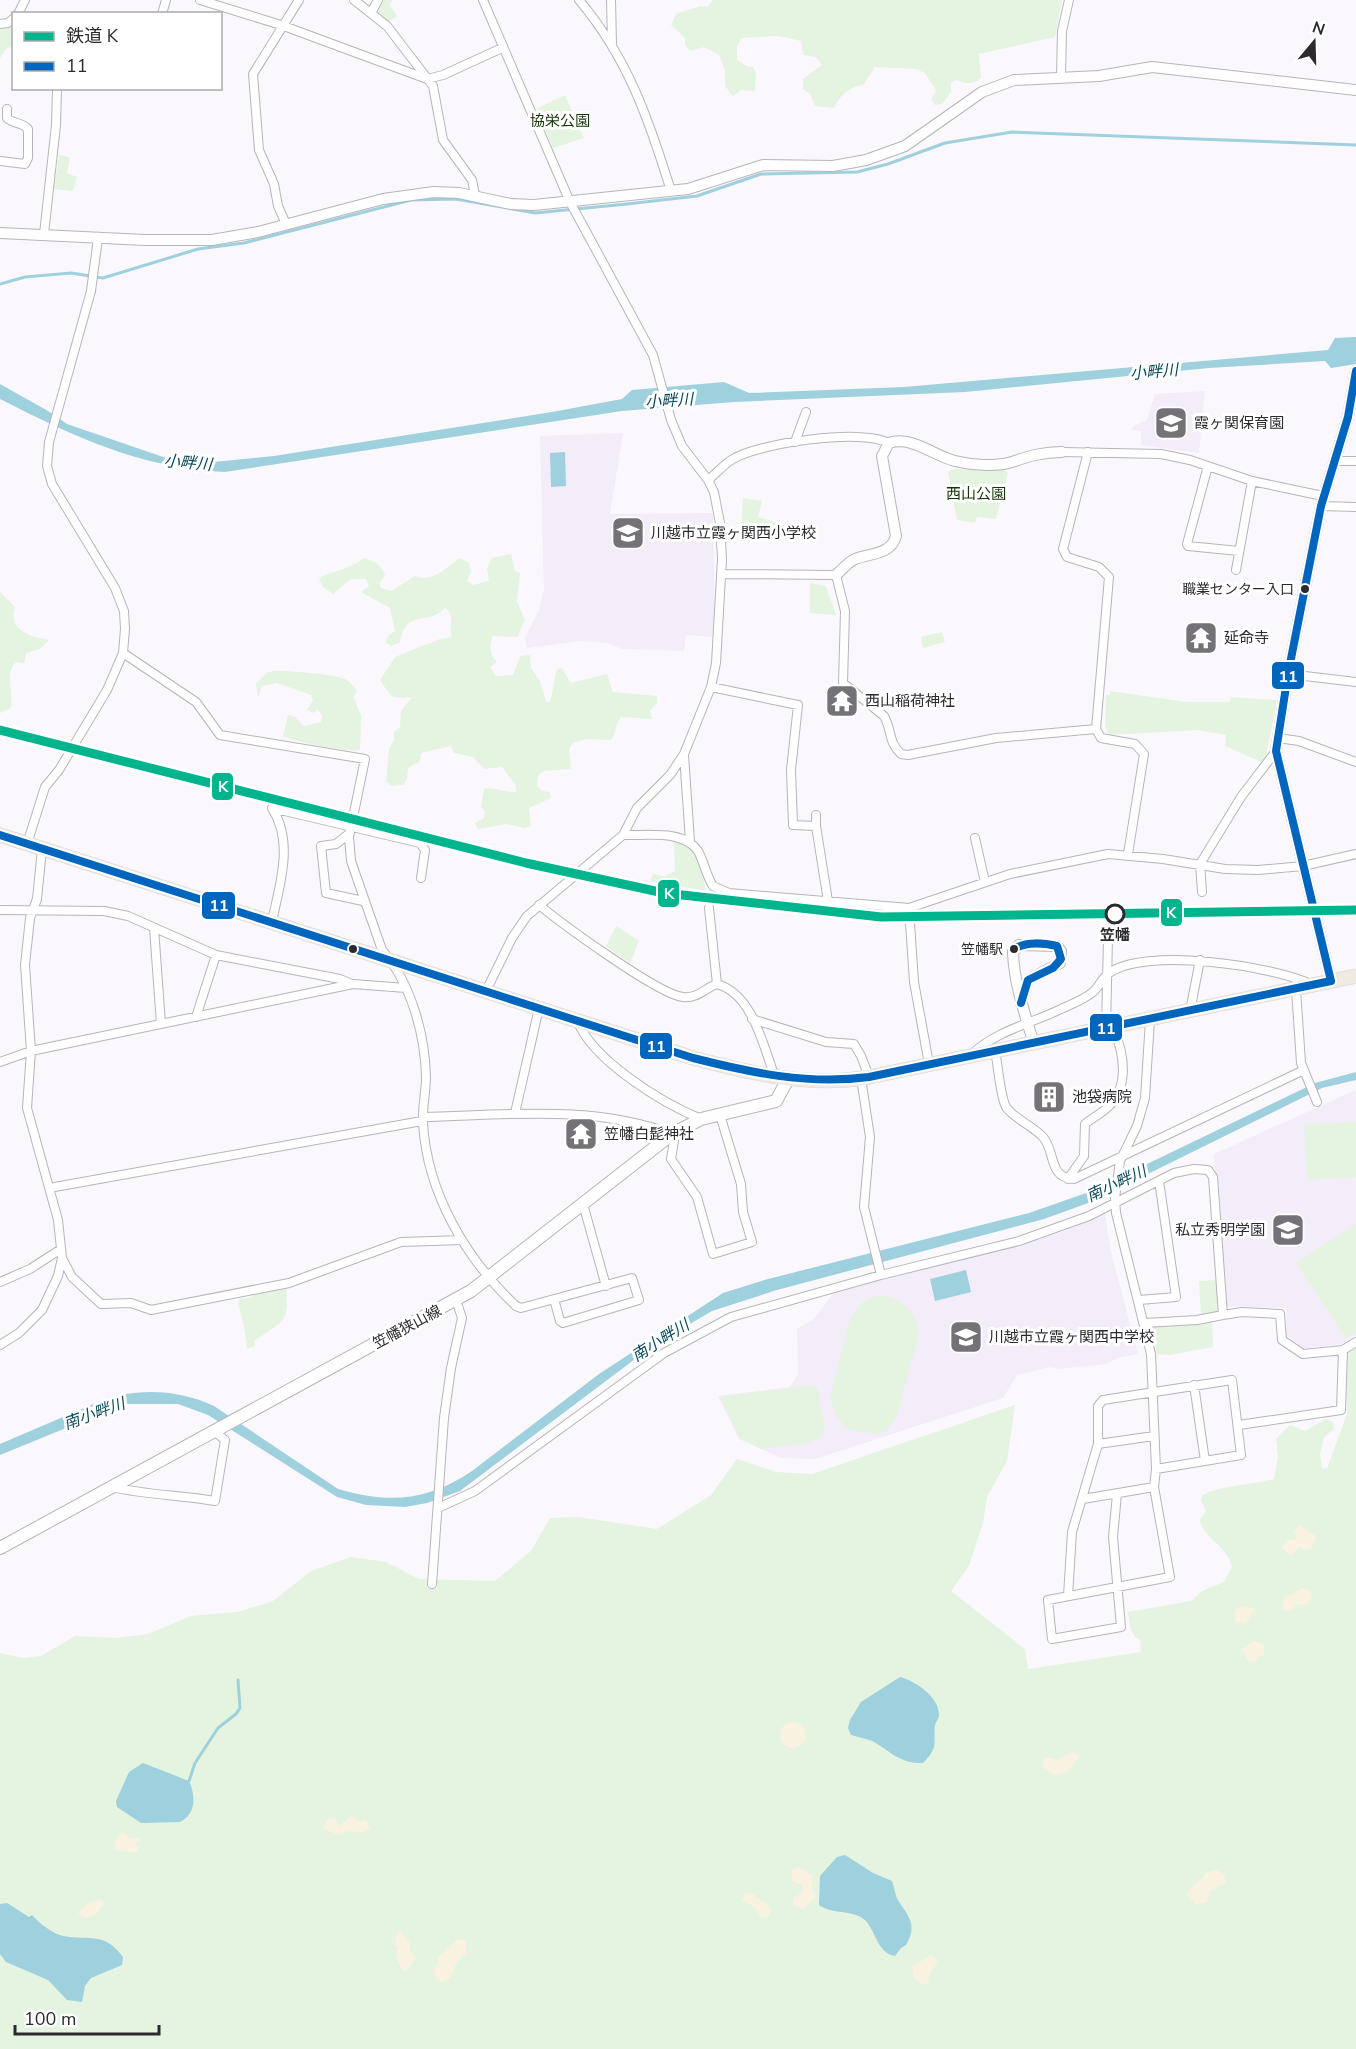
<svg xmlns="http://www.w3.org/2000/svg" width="1356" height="2049" viewBox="0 0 1356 2049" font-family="'Nunito Sans','Noto Sans JP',sans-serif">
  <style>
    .education { fill: #f3ecf9 }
    .green { fill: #e4f4e0 }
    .sand { fill: #f9f2e0 }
    .water { fill: #9ed0de }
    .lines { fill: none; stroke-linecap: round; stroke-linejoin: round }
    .stream { stroke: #9ed0de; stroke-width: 3 }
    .minor-casing { stroke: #b7b5ba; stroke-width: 10 }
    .tertiary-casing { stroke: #b7b5ba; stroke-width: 12 }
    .secondary-casing { stroke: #b7b5ba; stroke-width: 14 }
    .primary-casing { stroke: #d7d6d9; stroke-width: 15 }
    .minor { stroke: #fefeff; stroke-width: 8 }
    .tertiary { stroke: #fefeff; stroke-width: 10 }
    .secondary { stroke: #fefeff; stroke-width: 12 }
    .primary { stroke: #efeae2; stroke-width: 14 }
    .bus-1-casing { stroke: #fff; stroke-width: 12 }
    .bus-1 { stroke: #0065bd; stroke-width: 8 }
    .rail-1-casing { stroke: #fff; stroke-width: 14 }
    .rail-1 { stroke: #00b48d; stroke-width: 9 }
    .bus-dot { fill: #2c2a2f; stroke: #fff; stroke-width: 2 }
    .stop-dot { fill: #fff; stroke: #2c2a2f; stroke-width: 3 }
    .labels { text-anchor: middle; stroke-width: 6; stroke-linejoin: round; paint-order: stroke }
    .bus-label { font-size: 14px; fill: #2c2a2f; stroke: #fff; text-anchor: end }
    .park-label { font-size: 15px; fill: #133606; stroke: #fff }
    .poi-label { font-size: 15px; fill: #2c2a2f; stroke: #fff; text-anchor: start }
    .stop-label { font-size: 15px; font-weight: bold; fill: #2c2a2f; stroke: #fff }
    .street-label { font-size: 15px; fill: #2c2a2f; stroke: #fff }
    .water-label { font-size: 16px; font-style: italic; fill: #074a57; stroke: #fff }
    .line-badge { stroke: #fff; stroke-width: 2 }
    .badge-label { font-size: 16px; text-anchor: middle; font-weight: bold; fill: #fff }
  </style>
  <rect width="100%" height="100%" fill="#faf8fd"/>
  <!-- education -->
  <path class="education" d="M1205,391L1199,453L1141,445V431L1131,430L1135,425L1147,420L1155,394Z
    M623,433L610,514L713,513L715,637L686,635L684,651L622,649L608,643L581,641L527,648L525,638L539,610L544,589L540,436Z
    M1356,1090V1335L1342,1344L1304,1348L1286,1335L1287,1308L1227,1306L1214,1154Z
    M1100,1215H1105L1111,1252L1138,1354L1118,1358L1106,1364L1059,1369L1051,1367L1017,1375L1003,1398L815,1459L781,1458L739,1439L718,1396L790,1387L798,1374L797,1329L814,1319L833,1294L919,1269L1020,1245L1065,1231Z"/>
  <!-- green -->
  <path class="green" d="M382,0H393L389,4L397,16L388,22L378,15L376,10Z
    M713,0H1062L1055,37L979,54L981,78C971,85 967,84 956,80L951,83V92L942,104L935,105L931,99L936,91L925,73L916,69L875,67L863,85C847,88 842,94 834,108L815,106L810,94L803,89V79L822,65L816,57L803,55L801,41L778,36L741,38L737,47V60L747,66L753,67L756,73L755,91L741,90L733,96L725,86V71L719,55L704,47L690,51L685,45V38L671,25L676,14L700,6L707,7Z
    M13,24V46L6,49L0,58V29Z
    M565,95L584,138L553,148L536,109Z
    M59,155L70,157L67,173L77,177L73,191L54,189Z
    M953,469L1005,470L1008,473L996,519L977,517L975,523L957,520L948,472Z
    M743,498L762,501L758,517L777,523L770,542L741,531Z
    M511,554L515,571L520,573L517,601L525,620L517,637L493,636C489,645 489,655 497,662L490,667L496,676L513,675L520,656L530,655L531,668L540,681L546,702H550C553,690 554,680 557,669L562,668L571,683L607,674L613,692L657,696V703L650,711L652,719L621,717C614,725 617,733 611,740L586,739L573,743L569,749L571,769L544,771L538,775L537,786L542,791L550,792L551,798L529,808L531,826L525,828L506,824L478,829L475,823L484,818L485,812L481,807L484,789C493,786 505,793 516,792V786L502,767L484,769L473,757L454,753L451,746L421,753L420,761L408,768L407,779L403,785L392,786L386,782L389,749L394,740V732L400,727L401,711L412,697C391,699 392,698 380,680L395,657L440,639L452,637C448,627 456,615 445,608C428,626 406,608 400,642L391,646L385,642L389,635L395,631L390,608L361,592L369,586L366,579H351L333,594L322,586L319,578C335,570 351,569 364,558C375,561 380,564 385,575L380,583L381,588L391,591L415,576C430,584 447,567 460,558L469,563L471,572L467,581L473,585L489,581L487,568L492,558Z
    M810,583L826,586L836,615L810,613Z
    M0,592L15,607C7,631 33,637 49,640L40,649L26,653L24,663L16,662C4,675 14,692 11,708L0,713Z
    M942,632L945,642L923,648L921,637Z
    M276,671C289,671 338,674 347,680C351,682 354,688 357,691L353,697L361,715L360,750C347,752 294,742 283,736L288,715L295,717L304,726L321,722L322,715L318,710L313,713L307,710L313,700L311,695L277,683L262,686L258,698L256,684L267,672Z
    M1110,691L1186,702H1229L1231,697L1277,700L1266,756L1261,762L1225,746L1226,735L1198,730L1109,735L1105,726L1106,695H1110Z
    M674,839C699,845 701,869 706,891L650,881L653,874L665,876L675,871Z
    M616,926L639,941L630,963L606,946Z
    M1356,1122V1177L1307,1180L1304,1125Z
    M1356,1224V1332L1346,1338L1296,1263Z
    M1218,1280L1220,1314L1201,1317L1199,1281Z
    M287,1287C286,1295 288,1304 286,1312C284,1325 264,1333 254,1341L255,1346L247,1349L244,1326L238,1304L240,1299L252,1297L254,1293Z
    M879,1295C902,1299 915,1308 919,1332L897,1415L887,1431L875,1434L848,1429L836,1416L830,1397L850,1319L861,1303Z
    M1212,1320L1213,1347L1169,1355L1157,1354L1151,1325Z
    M1356,1348V2049H0V1653L24,1658L41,1656L75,1636L116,1638L148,1634L191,1616L238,1612L273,1601L311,1571L351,1557L386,1562L419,1579L495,1581L531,1551L550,1518L579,1517L657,1529L711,1495L737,1459L776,1472L812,1474L1015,1405L1007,1461L987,1497L983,1523L969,1566L951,1591L1025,1649L1028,1669L1141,1652L1140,1640C1129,1634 1130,1623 1128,1612L1191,1601L1202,1591L1224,1582L1232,1567C1229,1547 1202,1538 1200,1519L1206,1511L1201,1501L1202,1495C1223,1485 1250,1485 1274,1479L1278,1457L1276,1439L1290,1425L1305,1431L1326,1419L1333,1422L1334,1429L1324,1437L1320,1454L1322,1469L1327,1468L1347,1414L1346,1354Z
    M812,1385L817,1388L825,1429L822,1436L808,1443L760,1449L740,1438L720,1397Z"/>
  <!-- sand -->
  <path class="sand" d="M1299,1525L1316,1536L1311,1549L1305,1550L1299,1547L1291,1555L1282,1548L1286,1541L1297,1539L1294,1532Z
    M1302,1588L1312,1592L1310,1602L1304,1605L1298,1604L1288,1612L1282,1609L1284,1598Z
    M1243,1606L1254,1609L1246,1624L1235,1622V1610Z
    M1255,1641L1263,1644L1265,1649L1263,1656H1259L1254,1662L1247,1659L1242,1649Z
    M780 1735a13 13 0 1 1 26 0a13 13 0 1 1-26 0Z
    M1072,1752L1079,1757L1067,1772L1054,1775L1043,1767L1042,1761L1046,1757L1059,1760Z
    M351,1816L359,1821L366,1820L370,1828L363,1833L348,1831L339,1835L323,1829L327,1820L334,1818L340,1826Z
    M123,1832L129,1838H141V1841L134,1844L140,1847L136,1853L114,1850L117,1836Z
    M799,1867L812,1875V1887L816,1896L803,1909L793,1904V1898L802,1893V1885L792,1881V1870Z
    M1217,1870L1224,1875L1226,1883L1210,1891L1206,1903L1195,1904L1187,1894C1190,1885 1201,1883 1205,1873Z
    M750,1892L770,1907V1914L766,1918L760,1916L755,1907L742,1901L744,1894Z
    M101,1899L104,1904L95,1915L86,1918L78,1914L87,1903Z
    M401,1932L410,1943L409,1949L416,1958L407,1970L403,1971C399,1963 394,1955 399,1947L395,1945L397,1933Z
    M458,1939L466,1941V1953L457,1962L450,1978L442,1982L437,1979L433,1970L438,1964V1957Z
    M931,1955L937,1960V1964L930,1972L928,1984L923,1985L914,1978L912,1967Z"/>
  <!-- water -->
  <path class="water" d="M1356,337V364L1331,368L1325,361L1209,368L965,392L734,402L622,411L225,472C140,468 75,437 0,399V384L48,411L67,424L169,459L214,462L274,456L552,412L622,399L632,390L724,382L749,393L904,387L1328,350L1335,338Z
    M565,452L566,486L551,487L550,453Z
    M1356,1072V1080L1322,1088L1091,1202L1044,1219L777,1290L712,1311L651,1347L460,1491L427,1503L405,1507L366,1505L337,1497L208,1415L178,1404H125L0,1455V1444L105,1399C140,1388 180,1390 214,1406L338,1489C389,1504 428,1501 472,1471L599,1374L723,1293L768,1279L1029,1213L1089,1192L1315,1083Z
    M966,1270L971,1292L935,1301L930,1279Z
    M900,1677C915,1681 940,1697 939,1716C938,1720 936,1721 935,1725C933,1744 939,1747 923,1763C903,1764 894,1755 879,1745C871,1739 861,1738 851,1735L848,1728L850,1720L861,1702Z
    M143,1763L189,1781C196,1796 196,1814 180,1822L141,1823L117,1807L116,1801L129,1772Z
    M845,1855L873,1873L892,1881C894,1886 895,1895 898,1900C908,1916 918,1924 906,1945L901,1948L895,1956C877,1953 876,1931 865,1920C852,1909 833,1915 819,1905L820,1876L837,1857Z
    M7,1903L29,1917L32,1915C39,1923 53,1934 63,1936C89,1941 104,1931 123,1957L122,1965L91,1978L85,1986L82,2002L67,2000L48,1980L6,1962L0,1954V1904Z"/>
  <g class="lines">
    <!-- stream -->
    <path class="stream" d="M0,284L25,277L71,273L103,278L198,249L244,243L411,200L456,199L535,213L627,204L697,196L761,174L857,172L888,164L945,143L1012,132L1356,145
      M189,1781L195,1763L218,1728L236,1714L240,1708L238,1680"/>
    <!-- minor casing -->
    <g class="minor-casing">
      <path id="minor" d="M200,0L281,25L427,79L443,75L502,48
        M354,0L387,26L433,86L443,140L472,180L475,195
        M483,0L570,202L653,355L671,420L682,446L708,480L714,492L720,523L722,559L716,663L711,687L684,754L670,775L637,808L623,835L527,916L512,938L486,991
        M579,0C628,58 649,120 671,191
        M611,0L612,43
        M371,13L378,0
        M18,14L25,0
        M162,14L166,0
        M0,24L8,23L14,18
        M1061,77L1062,31L1069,0
        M0,161L25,164L28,158V129C22,122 13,124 7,118V109
        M286,224L278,206L274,184L259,150L253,74L299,0
        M44,234L56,125L57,88
        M795,442L806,412
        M1062,452L1161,454L1190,460L1252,481L1323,496
        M1088,452L1063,549L1067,557L1099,567L1109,577L1096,729L1101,738L1135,744L1144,754L1128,854
        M1335,461H1356
        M1208,466L1187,544L1188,546L1239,551
        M708,480C716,474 724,464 733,459C760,443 861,428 889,443
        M1321,506L1356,507
        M1236,570L1252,481
        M722,574L836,575L845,611L843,683L884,716C892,730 888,742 901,754L908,755L996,738L1096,729
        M123,653L196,702L220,735L365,759L349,837L351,861L382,950C411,983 425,1034 426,1077C426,1092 422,1108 423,1123C427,1193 466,1259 516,1306L521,1308L632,1278L639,1300L563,1323L560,1321L554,1299
        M1288,674L1356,682
        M711,687L798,705L791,770L793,825L816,826L828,901
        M1278,738L1299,741L1356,762
        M684,755L690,841
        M816,826V815
        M350,833L336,844L321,846L326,893L363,901
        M623,835C646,836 683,829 698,851C704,862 706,875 713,886L729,893L909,908L1010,874L1108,854L1163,859L1225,869L1258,870L1303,866L1356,854
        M975,838L985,882
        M27,844L45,787L59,770L107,690L123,653L125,629L124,611L115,588L52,484L47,466L49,442L91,291L98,238
        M1202,892L1200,864L1241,797L1276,751
        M539,905C561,923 659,995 683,997C697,999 705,988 717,984C753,994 763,1046 775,1077
        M709,908L717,984
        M909,908L914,982L929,1064
        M0,910L104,911L128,916L216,955L340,979L352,984
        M272,921C280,884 294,842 272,808L420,843L425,850L421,878
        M154,928L161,1024
        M1296,989L1301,1063L1317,1102
        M1190,1011L1200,960
        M196,1017L216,955
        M752,1019L826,1042L854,1044L861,1056L869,1077
        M577,1020C592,1060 662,1103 701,1119
        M1106,1029L1108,937
        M995,1051C998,1064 1000,1096 1006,1107C1012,1117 1034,1127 1043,1137C1056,1152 1048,1178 1074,1179L1304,1070
        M972,1054C996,1031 1032,1023 1061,1009C1072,1004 1085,999 1093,992C1099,987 1102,978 1108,974C1142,946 1275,966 1313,985
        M0,1062L31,1051L353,984L406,988
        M861,1078L870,1137L864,1207L881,1275
        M515,1113L539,1008
        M423,1117C507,1115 594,1104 675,1135L671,1159L697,1197L713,1254L752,1242L743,1212L741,1184L720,1115
        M1068,1179L1084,1156L1085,1124C1092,1118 1101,1114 1108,1107C1130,1087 1124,1052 1113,1028
        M49,1188L422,1121
        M583,1204L606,1286
        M62,1258L72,1277L101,1304L131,1303L151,1310L289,1283L401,1242L462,1240
        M0,1282L30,1269L61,1249
        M1139,1300L1176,1297L1159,1181
        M1145,1323L1197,1320L1223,1315
        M0,1345L19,1333L42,1310L58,1276L62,1258L58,1220L27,1108L31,1051L25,965L30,918L37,899L42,849
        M1194,1385L1205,1461
        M1239,1425L1341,1410L1343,1350
        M1098,1444L1154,1436
        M112,1487C146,1495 181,1495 215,1501L225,1440L214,1431
        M1117,1494L1113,1537L1121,1627L1052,1639L1048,1600L1170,1577L1154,1487L1156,1469L1151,1354L1116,1213L1115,1198L1120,1161L1137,1126L1145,1098L1150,1020
        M1083,1499L1154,1487
        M438,1508L475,1491L664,1353L731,1317L881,1275L1019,1241L1089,1216L1174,1173L1194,1169L1208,1170L1213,1177L1223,1315L1242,1312L1280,1314L1282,1340L1303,1354L1343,1350L1356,1342
        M432,1584L444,1418L451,1368L462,1318L456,1300
        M1068,1596L1072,1532L1098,1444V1406L1103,1400L1232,1380L1241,1455L1156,1469"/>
    </g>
    <!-- tertiary casing -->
    <g class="tertiary-casing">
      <path id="tertiary" d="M0,233L145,240H212L258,232L383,199L434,192L459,193L511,204L534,205L688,189L763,165L833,166L866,160L905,146L982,92L1014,80L1099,76L1152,67L1356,90
        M836,575C842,570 848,562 855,559C870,553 891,555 896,536L882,456L889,443C911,435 934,456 955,461C971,465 996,467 1012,462C1029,456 1043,452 1062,452
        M1331,981L1276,751L1288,674L1321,506L1348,417L1356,371
        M1021,1003L1028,980L1060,963L1061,951L1057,946L1019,945L1013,952C1014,984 1025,1014 1034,1044"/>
    </g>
    <!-- secondary casing -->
    <g class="secondary-casing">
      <path id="secondary" d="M0,1548L471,1291L672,1134L701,1119L776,1101L788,1079"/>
    </g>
    <!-- primary casing -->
    <g class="primary-casing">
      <path id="primary" d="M0,835L693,1058C751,1073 808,1088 869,1077L1356,976"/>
    </g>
    <!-- minor -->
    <use href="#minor" class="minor"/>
    <!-- tertiary -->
    <use href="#tertiary" class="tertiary"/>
    <!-- secondary -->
    <use href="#secondary" class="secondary"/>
    <!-- primary -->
    <use href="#primary" class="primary"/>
    <!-- bus-1 casing -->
    <g class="bus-1-casing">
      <path id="bus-1" d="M0,835L693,1058C752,1073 808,1085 869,1077L1331,981
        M1014,949C1027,941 1043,943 1057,946L1061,959L1053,968L1028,980L1021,1003
        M1331,981L1276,751L1288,674L1321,506L1348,417L1356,371"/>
    </g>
    <!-- bus-1 -->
    <use href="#bus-1" class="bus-1"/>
    <!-- rail-1 casing -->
    <g class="rail-1-casing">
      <path id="rail-1" d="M0,730L526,863L664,893L881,917L1356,910"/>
    </g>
    <!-- rail-1 -->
    <use href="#rail-1" class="rail-1"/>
  </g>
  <!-- icons -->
  <defs>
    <g id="school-square" transform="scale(1.725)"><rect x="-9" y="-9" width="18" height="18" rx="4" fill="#747277" stroke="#fff"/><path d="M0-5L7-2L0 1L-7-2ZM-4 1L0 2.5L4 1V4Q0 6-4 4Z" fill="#fff"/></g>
    <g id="temple-square" transform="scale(1.725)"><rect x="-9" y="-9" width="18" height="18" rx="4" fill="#747277" stroke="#fff"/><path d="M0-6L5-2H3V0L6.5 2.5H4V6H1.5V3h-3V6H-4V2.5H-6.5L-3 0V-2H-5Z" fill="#fff"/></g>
    <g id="building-square" transform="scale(1.725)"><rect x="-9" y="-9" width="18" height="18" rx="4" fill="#747277" stroke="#fff"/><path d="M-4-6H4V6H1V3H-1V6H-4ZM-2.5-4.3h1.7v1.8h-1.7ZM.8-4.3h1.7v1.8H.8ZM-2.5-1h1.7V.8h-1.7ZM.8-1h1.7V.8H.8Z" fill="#fff"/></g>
  </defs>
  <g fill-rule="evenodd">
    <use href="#school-square" x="1171" y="423"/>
    <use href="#school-square" x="628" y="533"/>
    <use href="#temple-square" x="1201" y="638"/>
    <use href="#temple-square" x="842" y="701"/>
    <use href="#building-square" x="1049" y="1097"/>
    <use href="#temple-square" x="581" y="1134"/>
    <use href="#school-square" x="1288" y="1230"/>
    <use href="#school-square" x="966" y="1337"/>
  </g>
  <!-- markers -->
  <g class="bus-dot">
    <circle cx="1305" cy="589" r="5"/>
    <circle cx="353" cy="949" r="5"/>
    <circle cx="1014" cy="949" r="5"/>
  </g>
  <circle class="stop-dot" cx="1115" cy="914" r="9"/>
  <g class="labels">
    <!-- bus labels -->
    <g class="bus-label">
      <text x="1294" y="594">職業センター入口</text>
      <text x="1003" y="954">笠幡駅</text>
    </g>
    <!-- park labels -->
    <g class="park-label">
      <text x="560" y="126">協栄公園</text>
      <text x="976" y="499">西山公園</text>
    </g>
    <!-- poi labels -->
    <g class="poi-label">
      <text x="1194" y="428">霞ヶ関保育園</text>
      <text x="651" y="538">川越市立霞ヶ関西小学校</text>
      <text x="1224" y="643">延命寺</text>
      <text x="865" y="706">西山稲荷神社</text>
      <text x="1072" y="1102">池袋病院</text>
      <text x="604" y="1139">笠幡白髭神社</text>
      <text x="1265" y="1235" text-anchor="end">私立秀明学園</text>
      <text x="989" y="1342">川越市立霞ヶ関西中学校</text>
    </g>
    <!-- stop labels -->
    <g class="stop-label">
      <text x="1115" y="940">笠幡</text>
    </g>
    <!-- street labels -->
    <g class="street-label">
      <text transform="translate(407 1327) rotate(-28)" y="5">笠幡狭山線</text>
    </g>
    <!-- water labels -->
    <g class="water-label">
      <text transform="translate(1154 371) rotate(-5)" y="6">小畔川</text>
      <text transform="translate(669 400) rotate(-4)" y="6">小畔川</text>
      <text transform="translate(188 462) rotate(5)" y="6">小畔川</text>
      <text transform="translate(1116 1183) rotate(-25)" y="6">南小畔川</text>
      <text transform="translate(660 1340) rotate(-32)" y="6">南小畔川</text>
      <text transform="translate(94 1413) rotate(-20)" y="6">南小畔川</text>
    </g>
  </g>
  <g class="line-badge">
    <rect x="1271" y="661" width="34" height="29" rx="6" fill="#0065bd"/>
    <rect x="211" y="772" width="23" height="29" rx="6" fill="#00b48d"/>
    <rect x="657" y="879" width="23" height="29" rx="6" fill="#00b48d"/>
    <rect x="201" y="891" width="35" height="29" rx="6" fill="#0065bd"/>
    <rect x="1160" y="898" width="23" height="29" rx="6" fill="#00b48d"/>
    <rect x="1089" y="1013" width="34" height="29" rx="6" fill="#0065bd"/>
    <rect x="639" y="1032" width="34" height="28" rx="6" fill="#0065bd"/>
  </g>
  <g class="badge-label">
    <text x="1288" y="682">11</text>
    <text x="223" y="792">K</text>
    <text x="669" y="899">K</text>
    <text x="219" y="911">11</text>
    <text x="1171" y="918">K</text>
    <text x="1106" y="1034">11</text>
    <text x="656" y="1052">11</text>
  </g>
  <!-- legend -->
  <rect x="12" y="12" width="210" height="78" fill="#ffffff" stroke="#abaaac" stroke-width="1.5"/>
  <rect x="24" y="32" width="30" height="9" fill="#00b48d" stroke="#abaaac" stroke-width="1.5"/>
  <text x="66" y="42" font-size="18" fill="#2c2a2f">鉄道 K</text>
  <rect x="24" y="62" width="30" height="9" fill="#0065bd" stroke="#abaaac" stroke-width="1.5"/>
  <text x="66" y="72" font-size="18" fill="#2c2a2f">11</text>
  <!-- north arrow -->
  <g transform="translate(1314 42) rotate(19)" stroke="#ffffff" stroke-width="4.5" paint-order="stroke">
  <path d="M0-4.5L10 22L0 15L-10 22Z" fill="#2c2a2f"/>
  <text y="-9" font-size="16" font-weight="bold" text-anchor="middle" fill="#2c2a2f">N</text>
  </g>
  <!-- scale -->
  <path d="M15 2025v9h144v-9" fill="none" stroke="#2c2a2f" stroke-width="3"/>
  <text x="24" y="2025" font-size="18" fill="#2c2a2f" stroke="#ffffff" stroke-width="4.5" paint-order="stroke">100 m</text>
</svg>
